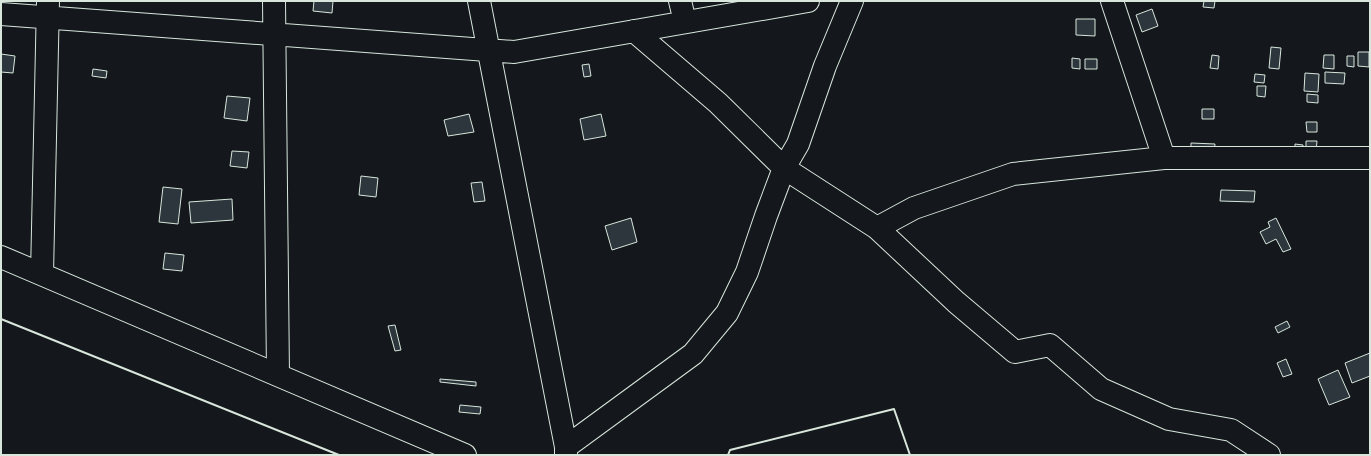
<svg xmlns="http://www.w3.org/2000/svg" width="1371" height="456" viewBox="0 0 1371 456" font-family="Jost,sans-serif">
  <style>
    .building { fill: #2c363c; stroke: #d8e6dc }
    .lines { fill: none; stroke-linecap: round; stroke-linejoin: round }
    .minor-casing { stroke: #d8e6dc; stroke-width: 24 }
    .minor { stroke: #14181c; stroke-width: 22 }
    .wall { stroke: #d8e6dc; stroke-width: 2 }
  </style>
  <rect width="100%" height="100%" fill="#14181c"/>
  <!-- building -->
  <path class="building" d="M314,1H333L332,13L313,11Z
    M1204,1H1215L1214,8L1203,7Z
    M1152,9L1158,26L1142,32L1136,15Z
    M1076,19H1095V36L1076,35Z
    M1271,47L1281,48L1279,69L1269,68Z
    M1358,52H1369V67L1358,66Z
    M1,54L15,56L13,73L1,72Z
    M1212,55L1219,56L1218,69L1210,68Z
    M1324,55H1334V69L1323,68Z
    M1347,56H1354V67L1347,66Z
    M1072,58L1080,59V69L1072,68Z
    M1085,59H1097V69H1085Z
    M589,64L591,76L584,77L582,65Z
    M93,69L107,71L106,78L92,76Z
    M1325,72L1345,73L1344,84L1325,83Z
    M1305,73L1319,74L1318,92L1304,91Z
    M1255,74L1265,75L1264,83L1254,82Z
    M1257,86H1266L1265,97L1257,96Z
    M1307,94L1318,95V103L1307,102Z
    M227,96L250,98L247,121L224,118Z
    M1202,109H1214V119H1202Z
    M469,114L474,132L448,136L444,120Z
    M601,114L606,136L584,140L580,119Z
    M1306,122H1317V132H1307Z
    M1306,141H1317L1316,152L1306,151Z
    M1191,143L1215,144L1214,153L1191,152Z
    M1295,144L1303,145V152L1295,151Z
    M232,151L249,152L247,168L230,166Z
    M361,176L378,178L376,197L359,195Z
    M482,182L485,201L474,202L471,183Z
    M163,187L182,189L178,224L159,222Z
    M1221,190L1255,191L1254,202L1220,201Z
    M232,199L233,220L191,223L189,202Z
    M631,218L637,242L612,250L605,226Z
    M1276,218L1291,249L1283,252L1276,239L1266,244L1260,232L1270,227L1268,222Z
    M165,253L184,255L182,271L163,269Z
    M1287,321L1290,327L1278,333L1275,327Z
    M395,325L401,350L395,351L388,326Z
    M1370,353V376L1352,383L1345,363Z
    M1286,359L1292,374L1283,377L1277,363Z
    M1338,370L1350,397L1329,405L1318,379Z
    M440,379L476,382V386L440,382Z
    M460,405L481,407L480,414L459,412Z"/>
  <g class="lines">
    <!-- minor casing -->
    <g class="minor-casing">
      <path id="minor" d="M274,1L278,375
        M479,1L566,447V455
        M680,1L685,22
        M1112,1L1164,158
        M1,14L514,52L808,1
        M634,31L718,103L784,168L877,228L956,302L1015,352L1050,345L1101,389L1169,419L1231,430L1269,455
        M877,228L914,208L1013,174L1164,158H1370
        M1,257L465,455
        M42,274L48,1
        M566,447L693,354L727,313L747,272L766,216L784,168L798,144L825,66L852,1"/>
    </g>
    <!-- minor -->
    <use href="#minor" class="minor"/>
    <!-- wall -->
    <path class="wall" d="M1,319L339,455
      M728,455L730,450L894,409L910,455"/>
  </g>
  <!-- border -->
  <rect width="1371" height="456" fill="none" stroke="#d8e6dc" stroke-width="4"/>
</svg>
